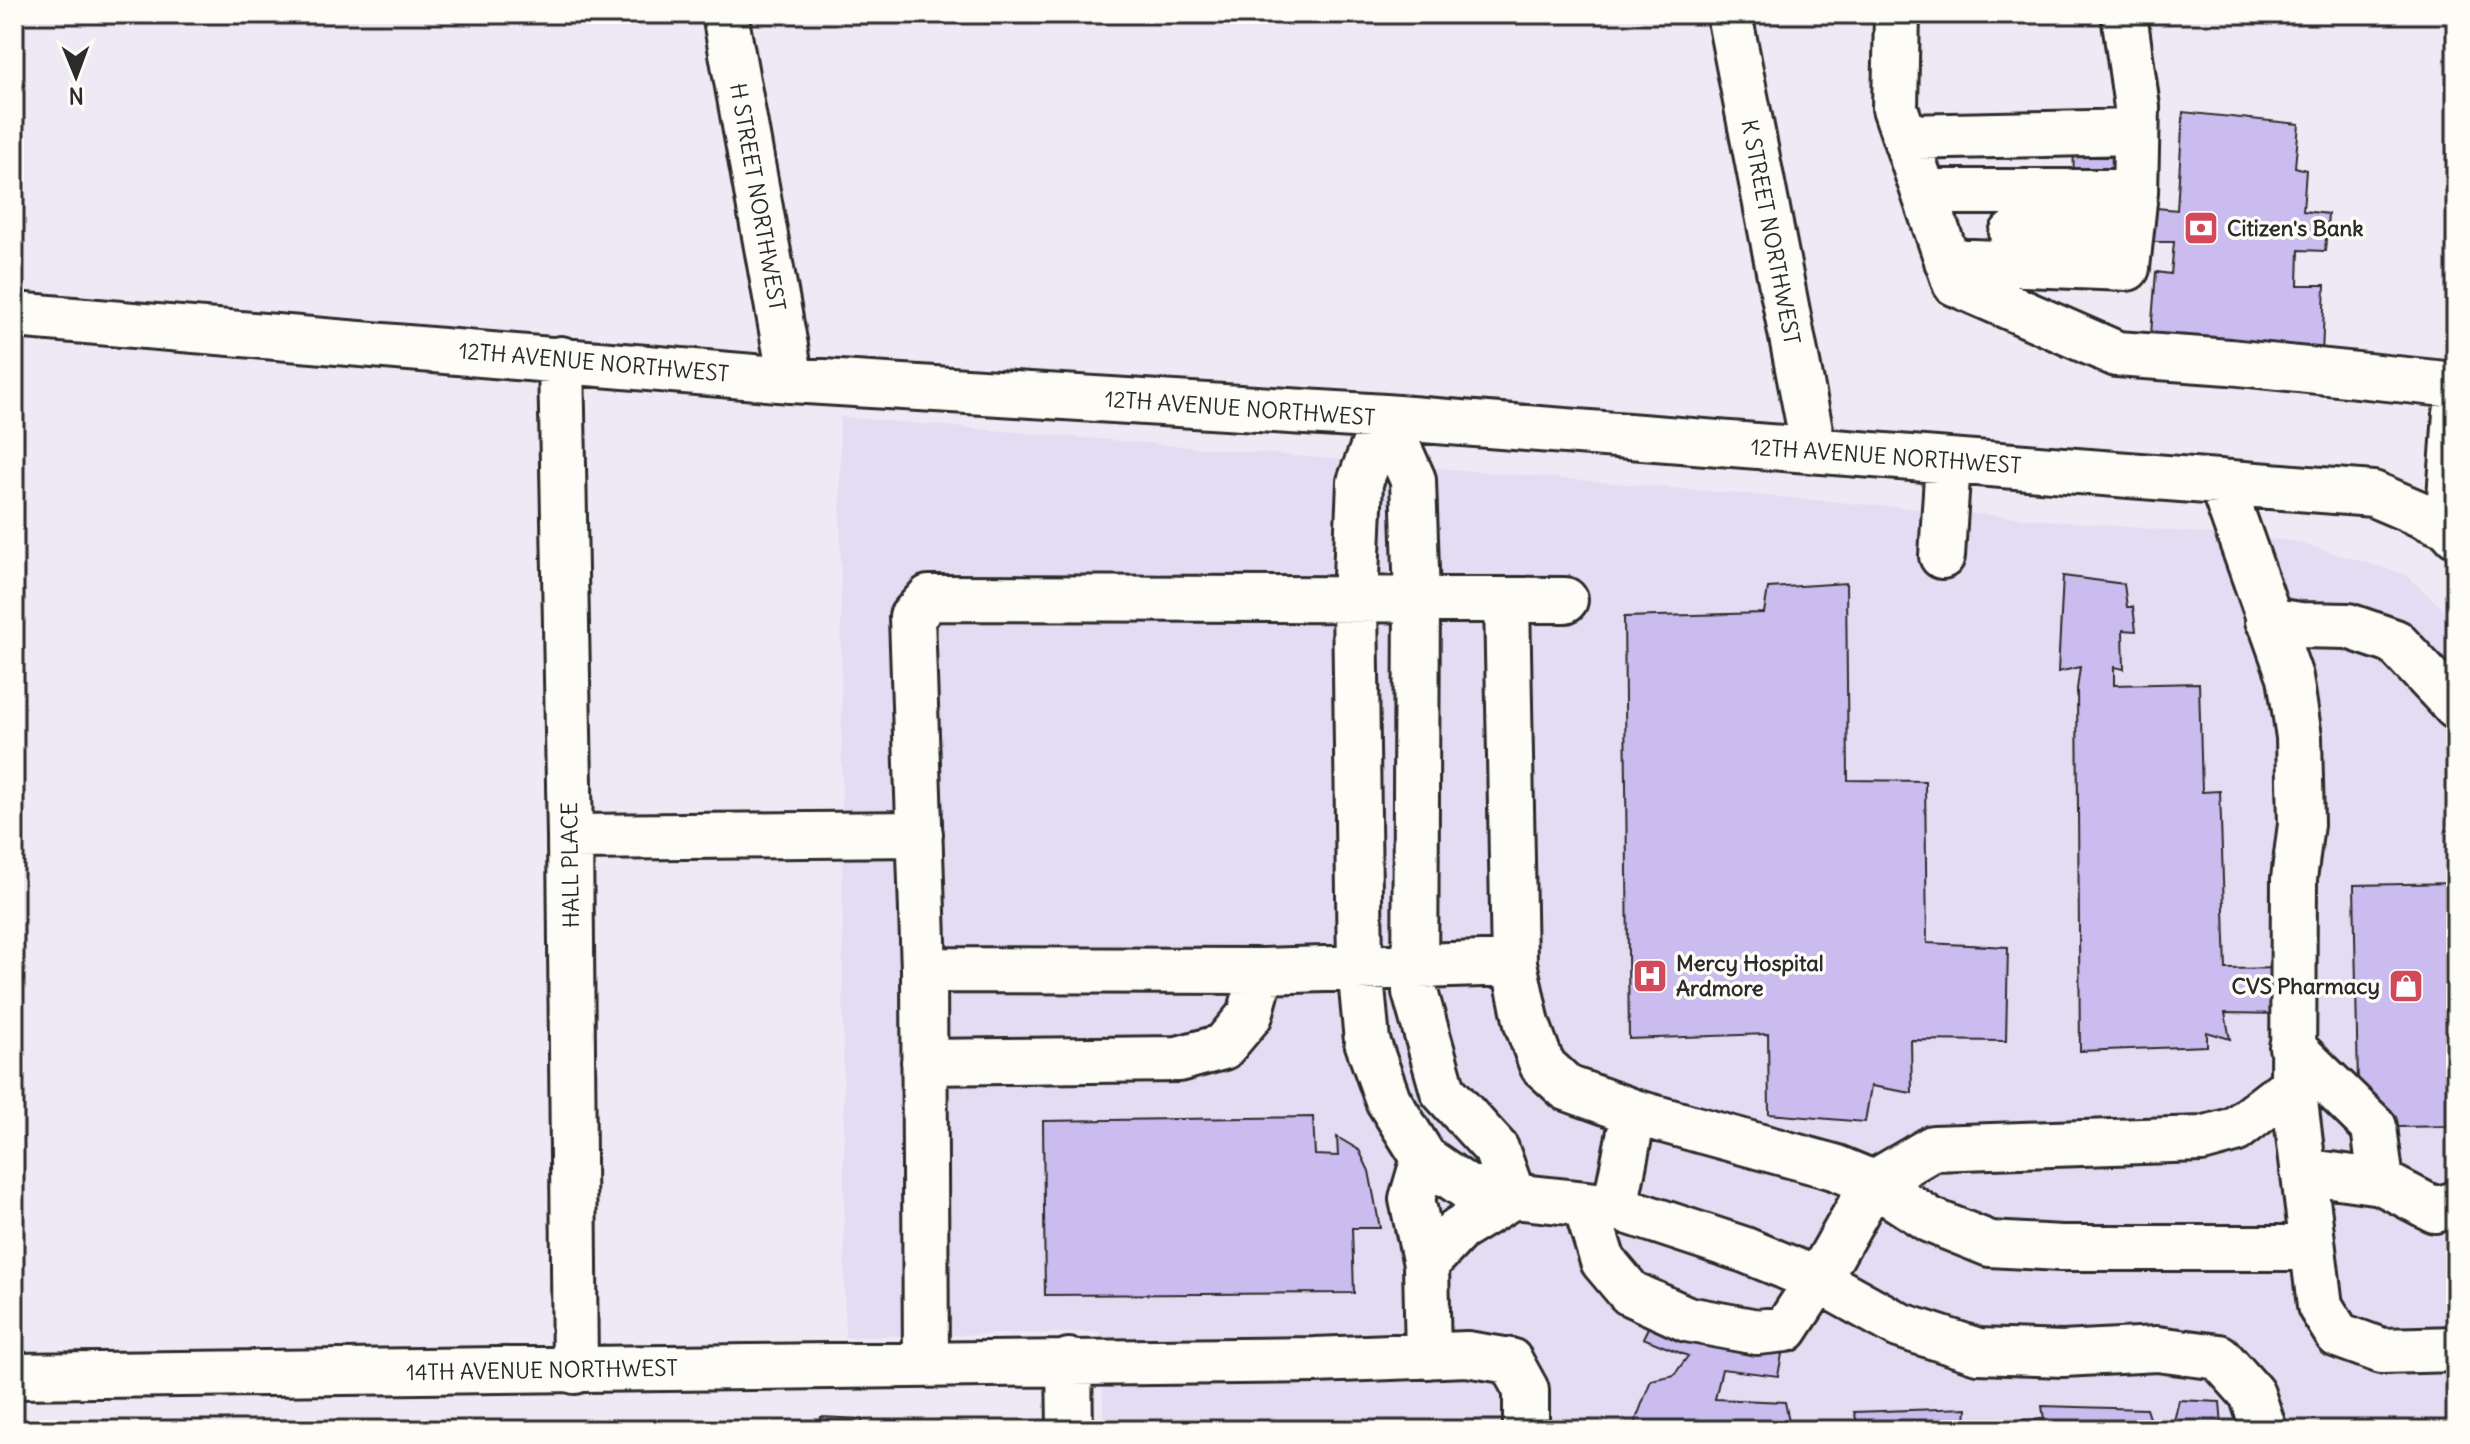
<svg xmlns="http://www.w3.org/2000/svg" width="2470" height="1444" viewBox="0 0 2470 1444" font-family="Delius,sans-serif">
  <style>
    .built { fill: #e3dcf2 }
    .building { fill: #cabcee; stroke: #2b2b2b; stroke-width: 2 }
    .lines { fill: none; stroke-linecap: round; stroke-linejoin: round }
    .minor-casing { stroke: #2b2b2b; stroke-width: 50 }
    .major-casing { stroke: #2b2b2b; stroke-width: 50 }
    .minor { stroke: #fdfcf7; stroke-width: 44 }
    .major { stroke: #fdfcf7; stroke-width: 44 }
    .labels { text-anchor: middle; stroke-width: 7; stroke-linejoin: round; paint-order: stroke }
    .street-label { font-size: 22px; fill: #2b2b2b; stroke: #fdfcf7 }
    .poi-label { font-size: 22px; font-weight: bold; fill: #2b2b2b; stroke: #fdfcf7; text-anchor: start }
  </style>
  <rect width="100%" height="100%" fill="#eee9f4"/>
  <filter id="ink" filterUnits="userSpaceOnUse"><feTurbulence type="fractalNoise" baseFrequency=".0125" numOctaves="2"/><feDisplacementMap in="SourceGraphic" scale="16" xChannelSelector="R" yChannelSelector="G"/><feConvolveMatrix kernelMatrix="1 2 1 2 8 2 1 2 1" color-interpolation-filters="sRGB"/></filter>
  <g filter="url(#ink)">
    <!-- built -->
    <path class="built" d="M840,417L2292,541L2405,574L2456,621V1430H1104L1101,1332L845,1337Z"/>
    <!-- building -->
    <path class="building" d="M2073,112L2143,121L2126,205L2177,210L2183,112L2299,124L2295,167L2306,170L2303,211L2328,214L2325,251L2299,250L2298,285H2325L2322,355L2150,346L2156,272L2171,274L2174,242H2125L2117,290L2075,289Z
      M2063,576L2124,584L2127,607H2133L2136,631L2123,630L2124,669L2114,667V685L2199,683L2202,792L2220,791L2226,969L2284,968L2285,1014L2225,1013L2230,1039L2207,1032V1046L2080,1051L2077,689L2080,667L2058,672Z
      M1846,583L1848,780L1925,781L1927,943L2008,947L2006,1041L1911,1040L1912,1093L1871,1086L1865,1122L1769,1114L1768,1034L1629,1039L1624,617L1764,613L1768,588Z
      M2456,883V1126L2398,1127L2358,1086L2354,885Z
      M1313,1117L1315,1155L1338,1156L1337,1137L1359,1150L1369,1171L1380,1228H1352L1354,1293L1045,1295L1043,1121Z
      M1665,1292L1785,1338L1778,1376L1722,1369L1715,1399L1785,1402L1790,1426L1787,1430H1632L1651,1380L1674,1375L1688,1356L1643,1338Z
      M2179,1400L2220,1402L2222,1425L2247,1421L2248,1430H1731V1428L1858,1425L1854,1412L1967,1408L1966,1423L2044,1419L2042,1406L2146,1409L2151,1424L2174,1421Z
      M821,1417L862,1419L863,1430H821Z"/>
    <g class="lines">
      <!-- minor casing -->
      <g class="minor-casing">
        <path id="minor" d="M725,14L791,380
          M1729,14L1814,450
          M1897,14L1895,108L1955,283L2117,354L2229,362L2456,385
          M1905,137L2136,132
          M1924,192H2135
          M2012,234L2129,235
          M1947,261L2127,268L2135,192L2137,107L2124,14
          M14,315L791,380L1385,417L2373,494L2448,526L2456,535
          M561,359L570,837L575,1371
          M1385,417L1360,482L1355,600L1360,967L1367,1041L1388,1100L1424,1158L1466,1187L1513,1196L1615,1207L1745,1250L1818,1280L1899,1325L1978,1351L2063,1354L2157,1349L2219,1357L2252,1394L2264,1430
          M1385,417L1413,480L1417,599L1415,992L1443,1091L1496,1149L1513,1196
          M2221,482L2290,677L2299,737L2301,824L2294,879L2293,1085L2320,1306L2338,1335L2382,1351L2456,1349
          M2448,526L2456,413
          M1942,556L1948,461
          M1507,600L1514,963L1527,1024L1542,1065L1567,1088L1634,1112L1834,1167L1873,1183L1930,1220L1990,1244L2061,1248H2312
          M2268,620L2300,625L2348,626L2395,642L2456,707
          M570,837L920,834
          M924,970L1262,971L1514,963
          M2292,1047L2374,1127L2381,1182
          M924,1062L1178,1059L1223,1047L1250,1015L1262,971
          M1424,1158L1412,1199L1426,1264L1428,1356
          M2303,1171L2381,1182L2435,1210L2456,1204
          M1585,1204L1603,1261L1630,1293L1687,1319L1757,1332L1786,1329L1818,1280L1873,1183L1933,1148L2202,1139L2235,1130L2293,1085
          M1615,1207L1634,1112
          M1426,1264L1459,1229L1513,1196
          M1069,1361L1070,1430
          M926,1364L924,970L912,617L929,598L1565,600
          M14,1376L1315,1360L1467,1354L1510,1361L1526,1390V1430"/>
      </g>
      <!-- major casing -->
      <g class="major-casing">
        <path id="major" d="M2448,526L2456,523"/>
      </g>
      <!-- minor -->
      <use href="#minor" class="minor"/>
      <!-- major -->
      <use href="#major" class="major"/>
    </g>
  </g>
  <!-- icons -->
  <defs>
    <g id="bank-square" transform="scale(1.8)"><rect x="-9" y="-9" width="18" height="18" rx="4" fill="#d1495b" stroke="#fdfcf7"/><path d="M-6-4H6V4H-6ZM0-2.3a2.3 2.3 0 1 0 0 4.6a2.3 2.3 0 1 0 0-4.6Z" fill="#fff"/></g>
    <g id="hospital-square" transform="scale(1.8)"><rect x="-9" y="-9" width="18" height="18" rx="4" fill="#d1495b" stroke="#fdfcf7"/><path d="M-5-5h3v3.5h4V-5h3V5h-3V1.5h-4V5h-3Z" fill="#fff"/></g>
    <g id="shop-square" transform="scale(1.8)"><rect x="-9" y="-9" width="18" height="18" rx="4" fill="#d1495b" stroke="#fdfcf7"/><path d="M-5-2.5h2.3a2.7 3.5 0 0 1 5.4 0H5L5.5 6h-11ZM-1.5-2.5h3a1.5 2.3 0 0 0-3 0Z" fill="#fff"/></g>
  </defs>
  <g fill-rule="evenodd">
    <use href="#bank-square" x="2201" y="228"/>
    <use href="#hospital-square" x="1650" y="976"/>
    <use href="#shop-square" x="2406" y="986"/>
  </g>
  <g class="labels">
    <!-- street labels -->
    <g class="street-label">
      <text transform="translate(758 197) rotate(80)" y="8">H STREET NORTHWEST</text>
      <text transform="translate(1771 232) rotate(79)" y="8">K STREET NORTHWEST</text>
      <text transform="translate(594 362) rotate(5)" y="8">12TH AVENUE NORTHWEST</text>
      <text transform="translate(1240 408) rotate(4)" y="8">12TH AVENUE NORTHWEST</text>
      <text transform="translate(1886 456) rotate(4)" y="8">12TH AVENUE NORTHWEST</text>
      <text transform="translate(570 865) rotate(-91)" y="8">HALL PLACE</text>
      <text transform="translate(542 1370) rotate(-1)" y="8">14TH AVENUE NORTHWEST</text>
    </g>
    <!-- poi labels -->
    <g class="poi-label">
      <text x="2227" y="236">Citizen's Bank</text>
      <text x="1676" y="971">Mercy Hospital<tspan x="1676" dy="25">Ardmore</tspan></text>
      <text x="2380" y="994" text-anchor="end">CVS Pharmacy</text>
    </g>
  </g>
  <!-- margin -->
  <rect width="2470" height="1444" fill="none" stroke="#fdfcf7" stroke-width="48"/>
  <rect x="24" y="24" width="2422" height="1396" fill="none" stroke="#2b2b2b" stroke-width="3" filter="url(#ink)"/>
  <!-- north arrow -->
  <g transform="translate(76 76) rotate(179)" stroke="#fdfcf7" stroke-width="6" paint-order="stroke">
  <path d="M0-6L14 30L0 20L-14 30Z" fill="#2b2b2b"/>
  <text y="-12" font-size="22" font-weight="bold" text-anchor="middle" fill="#2b2b2b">N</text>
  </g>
</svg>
